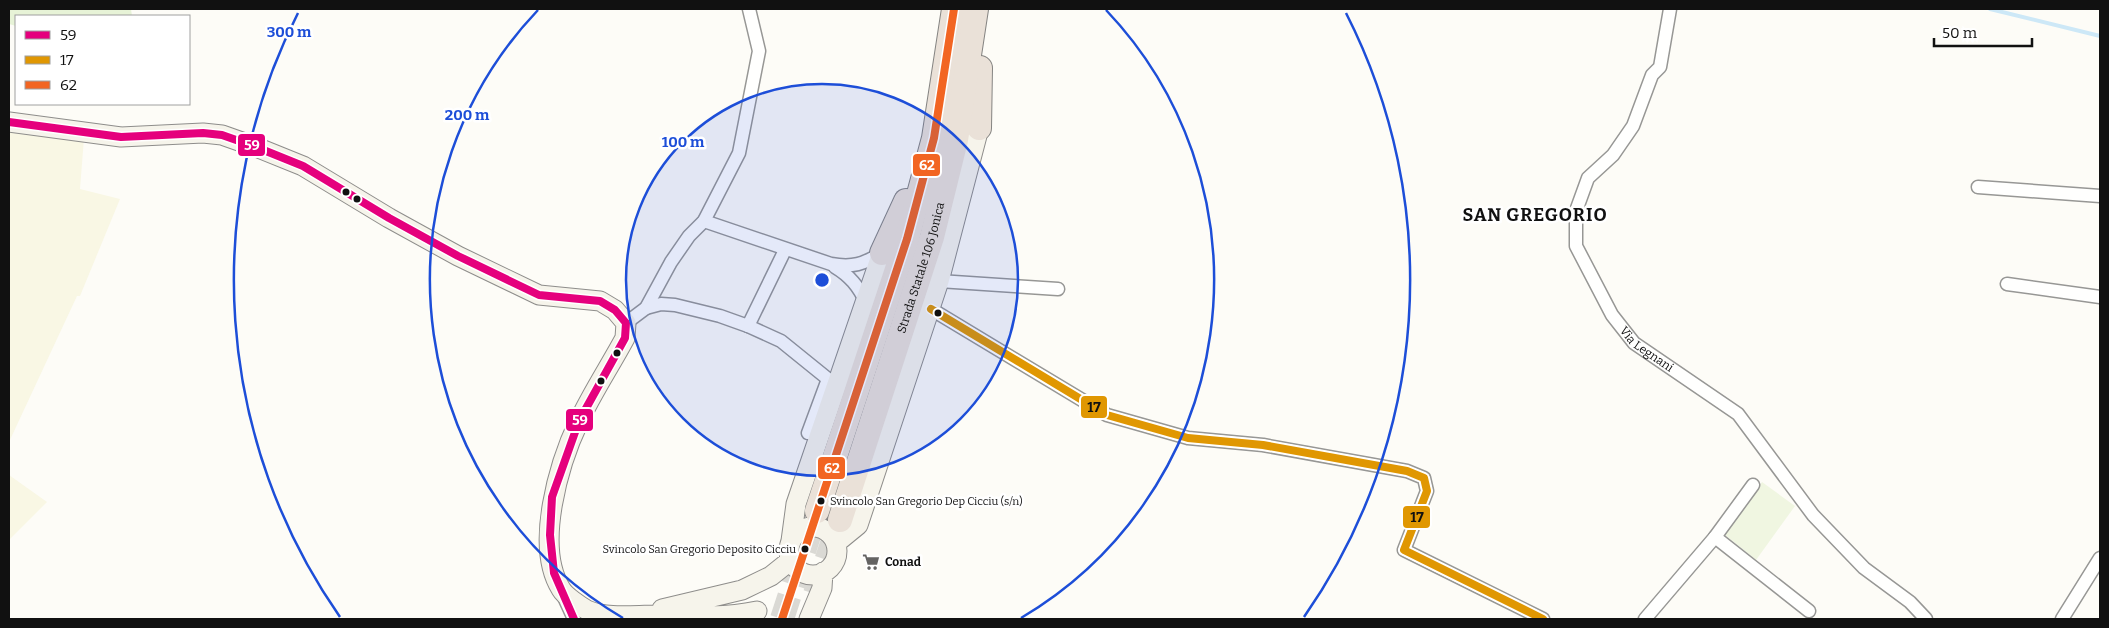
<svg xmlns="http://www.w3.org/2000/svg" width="2109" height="628" viewBox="0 0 2109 628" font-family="Bitter,serif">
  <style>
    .farmland { fill: #f9f7e4 }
    .green { fill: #e7f3d7 }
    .pitch { fill: #f0f6e1 }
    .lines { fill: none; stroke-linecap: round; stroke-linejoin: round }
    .stream { stroke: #cde8f7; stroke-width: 4 }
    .highway-tunnel { stroke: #dad9d4; stroke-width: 24; stroke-dasharray: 24 12; stroke-linecap: butt }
    .street-casing { stroke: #979795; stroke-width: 15 }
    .secondary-casing { stroke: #8e8d8b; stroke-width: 21 }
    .highway-casing { stroke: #858482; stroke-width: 26 }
    .street { stroke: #fffffe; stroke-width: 12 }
    .secondary { stroke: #f6f4eb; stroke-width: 19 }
    .highway { stroke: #eae1d8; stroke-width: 24 }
    .bus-1-casing { stroke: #fff; stroke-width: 11 }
    .bus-2-casing { stroke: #fff; stroke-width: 11 }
    .bus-3-casing { stroke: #fff; stroke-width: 11 }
    .bus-1 { stroke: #e5007d; stroke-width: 8 }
    .bus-2 { stroke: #e09702; stroke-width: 8 }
    .bus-3 { stroke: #f26522; stroke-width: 8 }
    .ring { fill: none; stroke: #1d4ed8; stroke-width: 2.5 }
    .bus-dot { fill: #111; stroke: #fff; stroke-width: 2 }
    .labels { text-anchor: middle; stroke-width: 5; stroke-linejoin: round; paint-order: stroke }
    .bus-label { font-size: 11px; fill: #111; stroke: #fff; text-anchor: start }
    .street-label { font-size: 12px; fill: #111; stroke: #fff }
    .poi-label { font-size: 12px; font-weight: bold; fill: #111; stroke: #fff; text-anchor: start }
    .district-label { font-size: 18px; font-weight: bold; letter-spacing: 1px; fill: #111; stroke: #fff }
    .centre { fill: #1d4ed8; stroke: #fff; stroke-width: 2.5 }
    .ring-label { font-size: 15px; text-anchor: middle; font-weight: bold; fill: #1d4ed8; stroke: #fff; stroke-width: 5; stroke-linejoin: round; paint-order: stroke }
    .line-badge { stroke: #fff; stroke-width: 2 }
    .badge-label { font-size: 14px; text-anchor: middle; font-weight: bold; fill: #fff }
    .pale-badge-label { font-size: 14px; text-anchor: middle; font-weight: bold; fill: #111 }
  </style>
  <rect width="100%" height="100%" fill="#fdfcf7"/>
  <!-- farmland -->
  <path class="farmland" d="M9,129L84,138L80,189L120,199L80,296H77L9,442Z
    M9,475L47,502L9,540Z"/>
  <!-- green -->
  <path class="green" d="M9,9H131L132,16H16V26L9,24Z"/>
  <!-- pitch -->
  <path class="pitch" d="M1762,482L1795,506L1756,560L1724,534Z"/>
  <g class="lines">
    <!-- stream -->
    <path class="stream" d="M1990,9L2100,36"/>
    <!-- highway-tunnel -->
    <path class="highway-tunnel" d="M815,594L840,520
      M782,619L817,511"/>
    <!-- street casing -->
    <g class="street-casing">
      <g id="street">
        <path id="s1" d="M1670,9L1660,67L1652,75L1633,126L1613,155L1588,178L1576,211V246L1612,315L1634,343L1738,414L1813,515L1864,568L1910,602L1926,619"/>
        <path d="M1978,187L2100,196"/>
        <path d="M704,221L831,264C853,268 863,264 882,253"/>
        <path d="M835,267C850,276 858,286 866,302"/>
        <path d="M939,281L1058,289"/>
        <path d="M2007,284L2100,297"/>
        <path d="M646,308L661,304L675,305L720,316L748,326L781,341L828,379L808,433"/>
        <path d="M931,309L1107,415L1188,438L1263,445L1407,471L1424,478L1427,491L1404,550L1543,619"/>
        <path d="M626,323L646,308L671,262L689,236L704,221L739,153L759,51L749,9"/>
        <path d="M748,326L785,250"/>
        <path d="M1715,537L1809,611"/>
        <path d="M563,595L574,619"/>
        <path d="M1645,619L1715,537L1753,485"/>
        <path d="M2062,619L2100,558"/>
      </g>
    </g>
    <!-- secondary casing -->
    <g class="secondary-casing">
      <path id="secondary" d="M9,122L121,137L203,133L222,135L256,147L303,166L389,218L458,256L539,295L600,301L615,310L626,323L625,338C610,366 592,393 579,421C559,463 534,546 561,589C565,596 580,606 587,610C607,619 634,615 655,615C689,616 724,618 757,611
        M789 551a24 24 0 1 1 48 0a24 24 0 1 1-48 0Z
        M791,541L796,504L882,253
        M836,543L858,525L939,281L979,128
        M662,609L742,590L771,576L791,560
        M809,619L822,588L823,572"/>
    </g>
    <!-- highway casing -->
    <g class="highway-casing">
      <g id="highway">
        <path d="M979,128L980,68"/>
        <path d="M882,253L906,201"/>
        <path d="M817,511L907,239L934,138L954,9"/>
        <path id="s2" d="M840,520L932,237L956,140L976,9"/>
      </g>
    </g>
    <!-- street -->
    <use href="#street" class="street"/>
    <!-- secondary -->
    <use href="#secondary" class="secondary"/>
    <!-- highway -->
    <use href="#highway" class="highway"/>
    <!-- bus-1 casing -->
    <g class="bus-1-casing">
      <path id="bus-1" d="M9,122L121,137L203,133L222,135L256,147L303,166L389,218L458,256L539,295L600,301L615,310L626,323L625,338L579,421L552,497L550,535L554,573L574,619"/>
    </g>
    <!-- bus-2 casing -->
    <g class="bus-2-casing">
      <path id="bus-2" d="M931,309L1107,415L1188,438L1263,445L1407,471L1424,478L1427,491L1404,550L1543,619"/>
    </g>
    <!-- bus-3 casing -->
    <g class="bus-3-casing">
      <path id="bus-3" d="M782,619L907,239L934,138L954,9"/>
    </g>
    <!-- bus-1 -->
    <use href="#bus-1" class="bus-1"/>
    <!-- bus-2 -->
    <use href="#bus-2" class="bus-2"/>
    <!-- bus-3 -->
    <use href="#bus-3" class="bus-3"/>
  </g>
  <!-- distance rings -->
  <circle cx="822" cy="280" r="196" fill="#1d4ed8" fill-opacity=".12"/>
  <g class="ring">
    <circle cx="822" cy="280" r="196"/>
    <path d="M623 618A392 392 0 0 1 538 10M1106 10A392 392 0 0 1 1021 618"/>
    <path d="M340 617A588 588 0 0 1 298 13M1346 13A588 588 0 0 1 1304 617"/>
  </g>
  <!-- icons -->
  <defs>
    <g id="supermarket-bare" transform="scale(1.35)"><path d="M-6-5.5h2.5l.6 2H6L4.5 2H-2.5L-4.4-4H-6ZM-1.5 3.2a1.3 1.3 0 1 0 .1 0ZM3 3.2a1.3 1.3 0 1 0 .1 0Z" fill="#646362" stroke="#fff" stroke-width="2.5" paint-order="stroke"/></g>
  </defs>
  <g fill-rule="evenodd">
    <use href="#supermarket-bare" x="871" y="562"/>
  </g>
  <!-- markers -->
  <g class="bus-dot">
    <circle cx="346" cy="192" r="4.5"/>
    <circle cx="357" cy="199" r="4.5"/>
    <circle cx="938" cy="313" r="4.5"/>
    <circle cx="617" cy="353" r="4.5"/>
    <circle cx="601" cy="381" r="4.5"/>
    <circle cx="821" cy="501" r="4.5"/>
    <circle cx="805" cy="549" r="4.5"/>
  </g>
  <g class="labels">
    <!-- bus labels -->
    <g class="bus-label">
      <text x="830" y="505">Svincolo San Gregorio Dep Cicciu (s/n)</text>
      <text x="796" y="553" text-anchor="end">Svincolo San Gregorio Deposito Cicciu</text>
    </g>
    <!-- street labels -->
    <g class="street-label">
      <text dy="4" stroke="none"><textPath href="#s2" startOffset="265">Strada Statale 106 Jonica</textPath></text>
      <text dy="4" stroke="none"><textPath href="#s1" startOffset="391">Via Legnani</textPath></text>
    </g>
    <!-- poi labels -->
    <g class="poi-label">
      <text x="885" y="566">Conad</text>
    </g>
    <!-- district labels -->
    <g class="district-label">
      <text x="1535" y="221">SAN GREGORIO</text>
    </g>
  </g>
  <circle cx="822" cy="280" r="8" class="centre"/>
  <g class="ring-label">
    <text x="289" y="37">300 m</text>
    <text x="467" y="120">200 m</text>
    <text x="683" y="147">100 m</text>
  </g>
  <g class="line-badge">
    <rect x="237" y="133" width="29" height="24" rx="5" fill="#e5007d"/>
    <rect x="912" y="153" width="29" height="24" rx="5" fill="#f26522"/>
    <rect x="1080" y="395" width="28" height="24" rx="5" fill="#e09702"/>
    <rect x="565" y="408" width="29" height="24" rx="5" fill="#e5007d"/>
    <rect x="817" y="456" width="29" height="24" rx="5" fill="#f26522"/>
    <rect x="1402" y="505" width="29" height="24" rx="5" fill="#e09702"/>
  </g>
  <g class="badge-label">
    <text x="252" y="150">59</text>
    <text x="927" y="170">62</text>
    <text x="580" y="425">59</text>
    <text x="832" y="473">62</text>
  </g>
  <g class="pale-badge-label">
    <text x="1094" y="412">17</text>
    <text x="1417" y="522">17</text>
  </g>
  <!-- border -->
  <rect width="2109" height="628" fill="none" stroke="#111111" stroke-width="20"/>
  <!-- legend -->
  <rect x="15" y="15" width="175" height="90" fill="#ffffff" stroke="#a0a0a0"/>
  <rect x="25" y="31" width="25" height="8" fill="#e5007d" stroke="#a0a0a0"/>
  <text x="60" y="40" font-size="15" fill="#111111">59</text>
  <rect x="25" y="56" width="25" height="8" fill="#e09702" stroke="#a0a0a0"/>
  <text x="60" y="65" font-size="15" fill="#111111">17</text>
  <rect x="25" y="81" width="25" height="8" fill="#f26522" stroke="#a0a0a0"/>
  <text x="60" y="90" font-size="15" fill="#111111">62</text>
  <!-- scale -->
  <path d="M1934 38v8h98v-8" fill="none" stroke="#111111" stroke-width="2.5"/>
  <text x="1942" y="38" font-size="15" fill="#111111" stroke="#ffffff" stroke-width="4" paint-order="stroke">50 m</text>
</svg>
